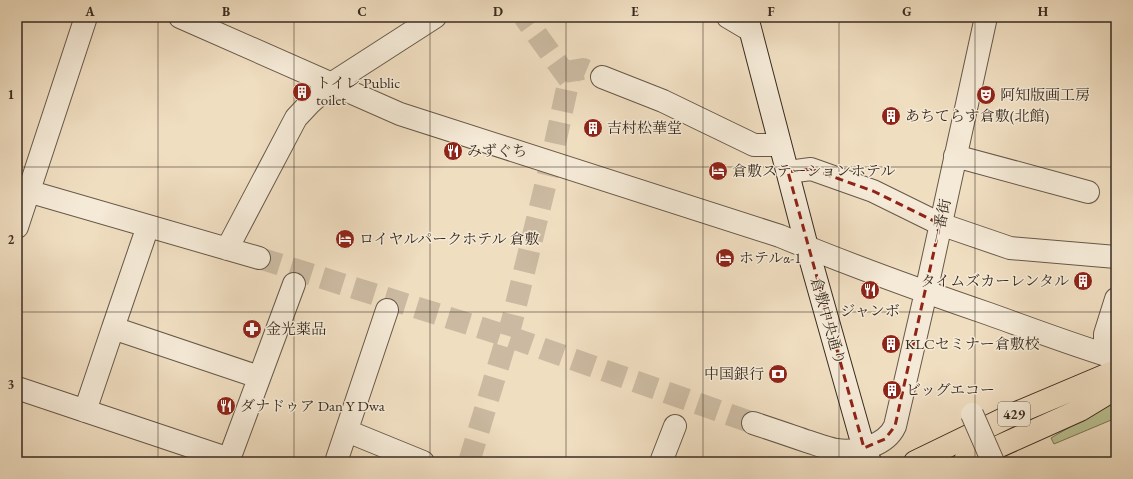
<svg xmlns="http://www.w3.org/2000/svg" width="1133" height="479" viewBox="0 0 1133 479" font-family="'EB Garamond','Noto Serif JP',serif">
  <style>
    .green { fill: #bac192; stroke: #7a7658 }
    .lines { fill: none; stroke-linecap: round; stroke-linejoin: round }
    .street-tunnel { stroke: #cbbaa1; stroke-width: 22; stroke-dasharray: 22 11; stroke-linecap: butt }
    .street-casing { stroke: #675848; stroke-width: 24 }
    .secondary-casing { stroke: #392b1f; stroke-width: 24 }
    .highway-casing { stroke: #392b1f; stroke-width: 24 }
    .street { stroke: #f5ead7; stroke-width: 22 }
    .secondary { stroke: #f5ead7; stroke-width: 22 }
    .highway { stroke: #f0dec1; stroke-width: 22 }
    .street-bridge-casing { stroke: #675848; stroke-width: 24; stroke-linecap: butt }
    .street-bridge { stroke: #f5ead7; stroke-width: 22 }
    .marked { fill: none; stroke: #8f2418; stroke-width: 3; stroke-dasharray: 8 5; stroke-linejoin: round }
    .grid { fill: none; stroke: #392b1f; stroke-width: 1; stroke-opacity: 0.55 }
    .labels { text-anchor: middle; stroke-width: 3; stroke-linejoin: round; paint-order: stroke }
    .shield { fill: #f5ead7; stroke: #716456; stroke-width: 1 }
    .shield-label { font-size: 14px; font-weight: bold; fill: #392b1f }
    .poi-label { font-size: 15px; fill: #392b1f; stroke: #f5ead7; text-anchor: start }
    .street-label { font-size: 15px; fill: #392b1f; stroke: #f5ead7 }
    .neatline { fill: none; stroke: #392b1f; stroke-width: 1.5 }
    .grid-label { font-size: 13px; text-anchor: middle; font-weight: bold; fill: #392b1f }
  </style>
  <rect width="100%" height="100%" fill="#f0dec1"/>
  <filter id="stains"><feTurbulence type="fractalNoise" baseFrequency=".005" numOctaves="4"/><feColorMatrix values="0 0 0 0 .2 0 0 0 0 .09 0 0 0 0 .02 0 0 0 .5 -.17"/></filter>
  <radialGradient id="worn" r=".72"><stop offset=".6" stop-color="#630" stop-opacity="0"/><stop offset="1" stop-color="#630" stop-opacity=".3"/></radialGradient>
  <!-- green -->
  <path class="green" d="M1116,400V418L1054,444L1051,438Z"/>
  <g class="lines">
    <!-- street-tunnel -->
    <path class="street-tunnel" d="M565,72L583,69L602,77
      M259,258L507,336L753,423
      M469,462L512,321L551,162L569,79L524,17"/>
    <!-- street casing -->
    <g class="street-casing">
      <path id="street" d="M180,17L400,114L780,236C849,265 919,290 989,314C1031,329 1073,345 1116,358
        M728,17L750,30
        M602,77L663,101L754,145H780
        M955,156L1088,192
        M788,172L811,169L873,191L940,224L1010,248L1116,257
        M17,188L259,258
        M148,226L113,328L259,377
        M17,227L86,17
        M227,249L296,118L310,103L331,84L435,17
        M1105,354V334L1116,299
        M17,388L229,459
        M85,411L113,328
        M753,423C771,429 789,435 806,441C816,444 826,448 836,450C857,453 886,446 895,426L926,292L986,17
        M347,431L423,462
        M228,462L294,284
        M336,462L387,310
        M661,462L675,426"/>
    </g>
    <!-- secondary casing -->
    <g class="secondary-casing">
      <path id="secondary" d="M747,17L807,247L860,435L870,462"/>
    </g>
    <!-- highway casing -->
    <g class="highway-casing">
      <path id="highway" d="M915,462L1014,414L1116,371
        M964,462L1080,410L1108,393L1116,385"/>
    </g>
    <!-- street -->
    <use href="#street" class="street"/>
    <!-- secondary -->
    <use href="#secondary" class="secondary"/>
    <!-- highway -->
    <use href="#highway" class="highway"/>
    <!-- street-bridge casing -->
    <g class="street-bridge-casing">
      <path id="street-bridge" d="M972,414L993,462"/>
    </g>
    <!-- street-bridge -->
    <use href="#street-bridge" class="street-bridge"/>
  </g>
  <!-- marked area -->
  <path class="marked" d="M811,169L873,191L940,224L895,426L885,439L864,448L788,172Z"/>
  <!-- grid -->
  <path class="grid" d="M158,17V462M294,17V462M430,17V462M566,17V462M703,17V462M839,17V462M975,17V462M17,167H1116M17,312H1116"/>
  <!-- icons -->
  <defs>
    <g id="building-disc" transform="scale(1)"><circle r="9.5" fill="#8f2418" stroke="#f5ead7"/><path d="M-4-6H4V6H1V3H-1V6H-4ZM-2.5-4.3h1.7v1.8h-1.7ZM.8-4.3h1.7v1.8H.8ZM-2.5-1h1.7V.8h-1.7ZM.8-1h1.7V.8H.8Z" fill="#fff"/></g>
    <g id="theatre-disc" transform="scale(1)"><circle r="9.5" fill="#8f2418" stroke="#f5ead7"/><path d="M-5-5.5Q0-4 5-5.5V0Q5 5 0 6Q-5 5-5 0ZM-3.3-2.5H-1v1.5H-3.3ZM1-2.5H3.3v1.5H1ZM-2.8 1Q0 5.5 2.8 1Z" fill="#fff"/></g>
    <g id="restaurant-disc" transform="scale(1)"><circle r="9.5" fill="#8f2418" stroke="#f5ead7"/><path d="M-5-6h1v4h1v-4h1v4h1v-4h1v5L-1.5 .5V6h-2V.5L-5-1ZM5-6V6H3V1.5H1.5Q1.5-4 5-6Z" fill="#fff"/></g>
    <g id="hotel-disc" transform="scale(1)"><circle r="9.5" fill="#8f2418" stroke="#f5ead7"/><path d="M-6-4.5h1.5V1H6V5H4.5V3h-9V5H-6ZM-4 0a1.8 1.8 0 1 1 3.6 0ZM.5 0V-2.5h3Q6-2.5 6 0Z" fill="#fff"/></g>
    <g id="pharmacy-disc" transform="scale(1)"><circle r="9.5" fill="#8f2418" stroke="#f5ead7"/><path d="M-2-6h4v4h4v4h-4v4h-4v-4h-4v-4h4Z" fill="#fff"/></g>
    <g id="bank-disc" transform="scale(1)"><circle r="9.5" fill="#8f2418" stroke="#f5ead7"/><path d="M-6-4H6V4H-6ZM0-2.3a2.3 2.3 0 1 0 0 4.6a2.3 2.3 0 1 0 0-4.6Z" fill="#fff"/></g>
  </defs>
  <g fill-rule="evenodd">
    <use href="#building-disc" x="302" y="92"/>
    <use href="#theatre-disc" x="986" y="95"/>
    <use href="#building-disc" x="891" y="116"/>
    <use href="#building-disc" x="593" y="128"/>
    <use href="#restaurant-disc" x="453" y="151"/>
    <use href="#hotel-disc" x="718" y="171"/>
    <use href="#hotel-disc" x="345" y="239"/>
    <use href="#hotel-disc" x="725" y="258"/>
    <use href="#building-disc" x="1083" y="281"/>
    <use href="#restaurant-disc" x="870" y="290"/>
    <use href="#pharmacy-disc" x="252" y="329"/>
    <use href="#building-disc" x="891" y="344"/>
    <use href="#bank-disc" x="778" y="374"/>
    <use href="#building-disc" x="892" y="390"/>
    <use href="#restaurant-disc" x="226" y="406"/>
  </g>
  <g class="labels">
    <!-- shield labels -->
    <rect class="shield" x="998" y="402" width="32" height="24" rx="3"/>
    <g class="shield-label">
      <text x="1014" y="419">429</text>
    </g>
    <!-- poi labels -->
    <g class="poi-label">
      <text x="316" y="88">トイレ Public<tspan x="316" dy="17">toilet</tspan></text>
      <text x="1000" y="100">阿知版画工房</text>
      <text x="905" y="121">あちてらす倉敷(北館)</text>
      <text x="607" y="133">吉村松華堂</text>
      <text x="467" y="156">みずぐち</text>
      <text x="732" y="176">倉敷ステーションホテル</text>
      <text x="359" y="244">ロイヤルパークホテル 倉敷</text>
      <text x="739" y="263">ホテルα-1</text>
      <text x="1069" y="286" text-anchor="end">タイムズカーレンタル</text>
      <text x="870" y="316" text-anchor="middle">ジャンボ</text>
      <text x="266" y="334">金光薬品</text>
      <text x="905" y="349">KLCセミナー倉敷校</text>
      <text x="764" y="379" text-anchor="end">中国銀行</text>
      <text x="906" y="395">ビッグエコー</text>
      <text x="240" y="411">ダナドゥア Dan Y Dwa</text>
    </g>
    <!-- street labels -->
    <g class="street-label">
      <text transform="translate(941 221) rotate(-78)" y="5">一番街</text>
      <text transform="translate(828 321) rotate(74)" y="5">倉敷中央通り</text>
    </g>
  </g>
  <!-- margin -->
  <rect width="1133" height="479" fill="none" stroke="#f0dec1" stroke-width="44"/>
  <rect x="22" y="22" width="1089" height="435" class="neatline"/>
  <g class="grid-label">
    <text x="90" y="16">A</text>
    <text x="226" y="16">B</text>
    <text x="362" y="16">C</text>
    <text x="498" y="16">D</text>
    <text x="635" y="16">E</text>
    <text x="771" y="16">F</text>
    <text x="907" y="16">G</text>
    <text x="1043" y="16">H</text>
    <text x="11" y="99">1</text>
    <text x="11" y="244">2</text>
    <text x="11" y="389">3</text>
  </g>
  <rect width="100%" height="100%" filter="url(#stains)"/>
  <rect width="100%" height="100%" fill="url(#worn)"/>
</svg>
